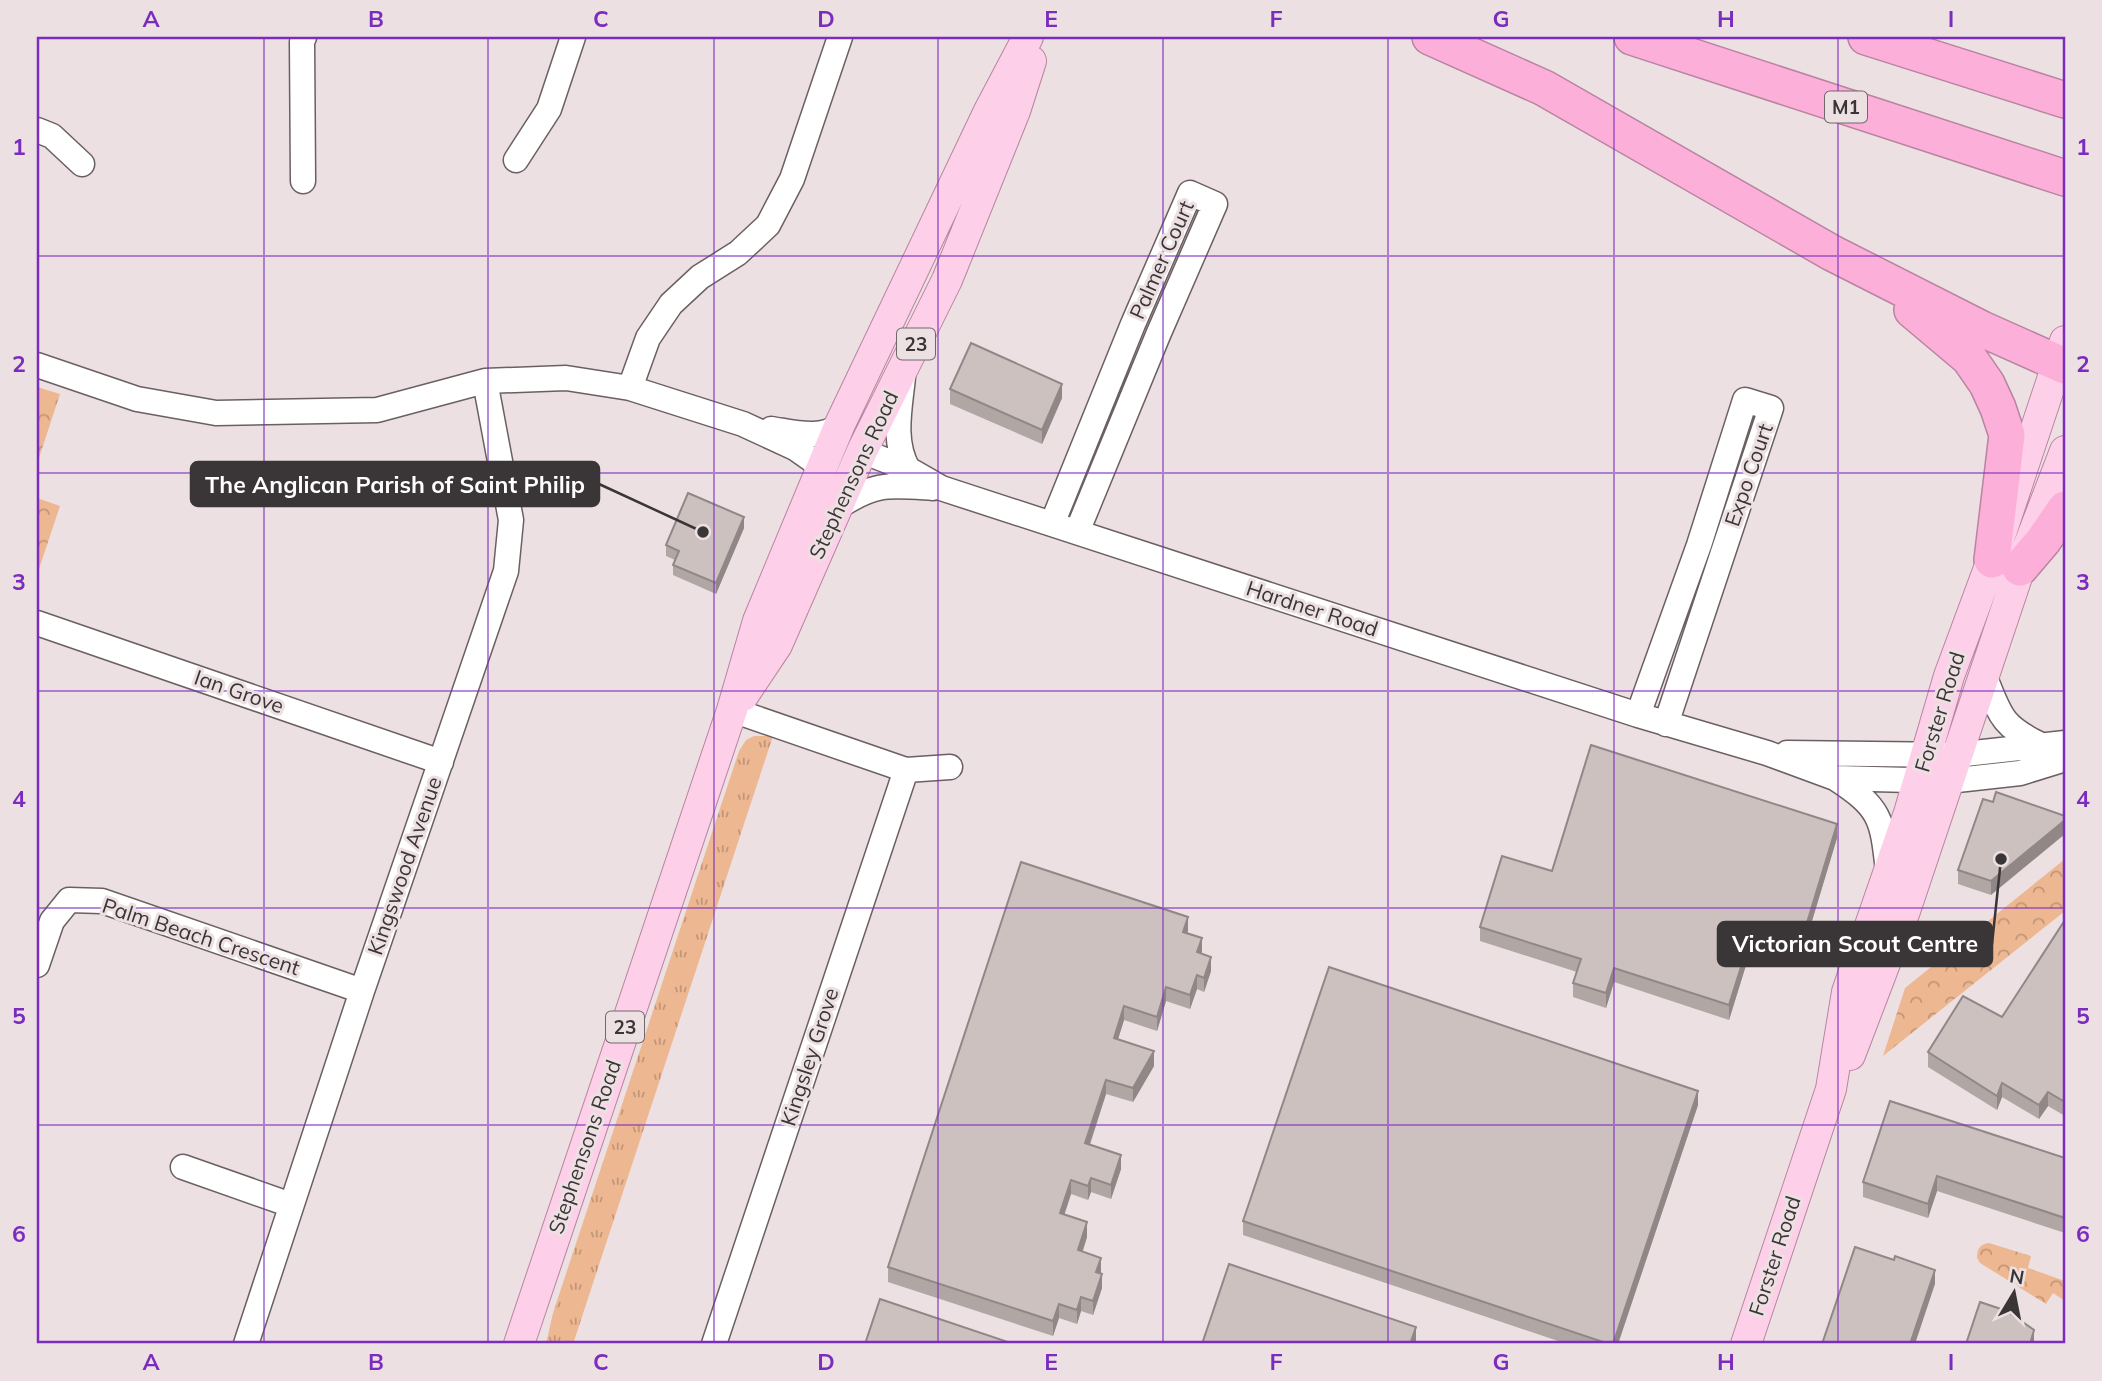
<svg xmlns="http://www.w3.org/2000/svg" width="2102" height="1381" viewBox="0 0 2102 1381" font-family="Mulish,sans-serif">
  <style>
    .grass { fill: url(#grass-tufts) }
    .park { fill: url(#park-crowns) }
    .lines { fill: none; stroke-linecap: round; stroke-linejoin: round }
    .minor-casing { stroke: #6b6061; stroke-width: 27 }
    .major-casing { stroke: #b884a0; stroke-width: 32 }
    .highway-casing { stroke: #b884a0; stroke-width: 38 }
    .minor { stroke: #fff; stroke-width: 24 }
    .major { stroke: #fdcfe8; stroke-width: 30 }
    .highway { stroke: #fcafd9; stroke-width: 35 }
    .wall { fill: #b0a6a4 }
    .shaded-wall { fill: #908786 }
    .building { fill: #cdc1bf; stroke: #908786; stroke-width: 2 }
    .grid { fill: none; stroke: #7b2cbf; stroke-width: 2; stroke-opacity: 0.55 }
    .labels { text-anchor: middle; stroke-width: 6; stroke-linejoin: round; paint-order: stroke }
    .shield { fill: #ede0e2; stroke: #70686a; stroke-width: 2 }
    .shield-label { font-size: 19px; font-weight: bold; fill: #3a3536 }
    .street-label { font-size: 21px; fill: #3a3536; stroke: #ede0e2 }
    .leader { fill: none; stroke: #3a3536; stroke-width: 2.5 }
    .callout-dot { fill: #3a3536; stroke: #ede0e2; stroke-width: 2.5 }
    .callout { fill: #3a3536; stroke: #3a3536; stroke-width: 2.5 }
    .callout-label { font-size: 23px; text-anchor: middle; font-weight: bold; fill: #fff }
    .neatline { fill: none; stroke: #7b2cbf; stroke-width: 2.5 }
    .grid-label { font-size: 23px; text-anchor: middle; font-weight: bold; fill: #7b2cbf }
  </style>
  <defs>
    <pattern id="grass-tufts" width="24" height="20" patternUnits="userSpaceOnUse" patternTransform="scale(1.75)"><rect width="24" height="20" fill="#edb791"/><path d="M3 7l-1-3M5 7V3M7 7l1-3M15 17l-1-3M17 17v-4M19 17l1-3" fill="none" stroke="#c19677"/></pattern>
    <pattern id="park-crowns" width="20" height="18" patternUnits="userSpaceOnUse" patternTransform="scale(1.75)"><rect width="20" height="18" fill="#edb791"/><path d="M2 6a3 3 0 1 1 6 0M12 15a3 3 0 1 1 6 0" fill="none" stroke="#c19677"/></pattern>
  </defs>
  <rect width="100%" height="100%" fill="#ede0e2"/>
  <!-- grass -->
  <path class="grass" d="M754,736H773L573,1344H546L553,1313L739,751L746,740Z"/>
  <!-- park -->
  <path class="park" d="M37,387L60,394L37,464Z
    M37,498L60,506L37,575Z
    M2065,859V911L1883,1056L1905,988Z
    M1989,1243L2031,1256L2028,1268L2065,1281V1301L2053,1293L2046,1304L1980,1263L1977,1258C1977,1249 1980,1244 1989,1243Z"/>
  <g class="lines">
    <!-- minor casing -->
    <g class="minor-casing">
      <path id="minor" d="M37,130L52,136L82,164
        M516,160L549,109L573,37
        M303,181L302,42L304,37
        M37,365L137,399L216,413L377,410L485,381L566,378L630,388L743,424L795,448L822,467
        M903,377C900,408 892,441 908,469
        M630,388L648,338L671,304L700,277L738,253L768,225L792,179L840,37
        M771,429C792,432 824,441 840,424
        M862,451L908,469L941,488L1638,715L1767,753L1835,778L1948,781L2020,773L2065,759
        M838,507C876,482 889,485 933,488
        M1052,524L1133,324L1190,193L1215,204L1158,335L1077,532
        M37,623L441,762
        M1984,675C2000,714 2000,725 2039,744
        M1638,715L1699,545L1745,400L1771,408L1666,724
        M1787,753L1956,755L2065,743
        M906,770L950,767
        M1835,778C1881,808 1882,818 1888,871
        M37,965L52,921L69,900L102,901L362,991
        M183,1167L291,1205
        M246,1344L362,991L506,571L511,520L485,381
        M714,1344L906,770L732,710"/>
    </g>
    <!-- major casing -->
    <g class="major-casing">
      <path id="major" d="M743,696L777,645L862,451L947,280L1015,111L1031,61
        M1850,1055L1905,911L2020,568L2065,451
        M519,1344L732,710L758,621L840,424L989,111L1028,37
        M1746,1344L1831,1089L1847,992L1909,813L1949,676L1992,560L2065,341"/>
    </g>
    <!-- highway casing -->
    <g class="highway-casing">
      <path id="highway" d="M1430,37L1544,88L1832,253L1982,329L2065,366
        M1632,37L2065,178
        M1866,37L2065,100
        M1912,310L1969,358L1987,384L1998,408L2007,435L1992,560
        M2020,568L2043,541L2065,509"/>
    </g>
    <!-- minor -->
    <use href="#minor" class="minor"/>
    <!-- major -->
    <use href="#major" class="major"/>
    <!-- highway -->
    <use href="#highway" class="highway"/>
  </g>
  <!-- wall -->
  <path class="wall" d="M950,389L1062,398L1042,444L950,404Z
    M744,528L716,594L673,575V565L675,560L666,556V545Z
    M1993,802L1991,895L1958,884V870Z
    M1837,838L1799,964L1751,949L1729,1020L1614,982L1606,1008L1573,997V983L1577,972L1480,941V927L1552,871Z
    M2065,920V1116L2048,1106L2039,1119L2002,1097L1997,1110L1928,1067V1052L2002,1017Z
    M1188,931L1187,933L1202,952L1201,953L1211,971L1204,992L1197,989L1190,1009L1166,1001L1157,1031L1124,1020L1118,1039L1154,1066L1133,1102L1106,1094L1090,1145L1121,1169L1111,1199L1091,1192L1088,1200L1071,1194L1064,1215L1087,1237L1083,1251L1101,1272L1102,1288L1093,1315L1081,1311L1077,1324L1059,1318L1053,1336L888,1282V1267Z
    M1698,1105L1618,1344H1567L1243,1235V1221Z
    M2065,1158V1233L1937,1191L1928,1218L1863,1197V1182Z"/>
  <!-- shaded-wall -->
  <path class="shaded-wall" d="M1062,384V398L1042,444V430Z
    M744,517V528L716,594V583Z
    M2065,820V834L1991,895V881Z
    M1837,824V838L1799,964V949Z
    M1188,917V931L1183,946V932Z
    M1751,935V949L1729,1020V1005Z
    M1202,938V952L1197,966V952Z
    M1211,957V971L1204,992V978Z
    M1614,968V982L1606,1008V993Z
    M1197,975V989L1190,1009V995Z
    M1166,987V1001L1157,1031V1017Z
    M1124,1006V1020L1114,1052V1038Z
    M1154,1051V1066L1133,1102V1088Z
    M1106,1080V1094L1085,1158V1143Z
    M2002,1083V1097L1997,1110V1096Z
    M1698,1091V1105L1618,1344H1613Z
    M2048,1092V1106L2039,1119V1105Z
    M1121,1155V1169L1111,1199V1185Z
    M1937,1176V1191L1928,1218V1204Z
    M1091,1178V1192L1088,1200V1186Z
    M1071,1180V1194L1060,1228V1213Z
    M1087,1222V1237L1078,1264V1250Z
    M1101,1258V1272L1096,1286V1272Z
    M1935,1270V1284L1915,1344H1910Z
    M1102,1274V1288L1093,1315V1301Z
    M1081,1297V1311L1077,1324V1310Z
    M1059,1304V1318L1053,1336V1321Z
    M1416,1327V1341L1415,1344H1410Z
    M2034,1330V1344H2030Z"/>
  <!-- building -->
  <path class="building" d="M971,343L1062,384L1042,430L950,389Z
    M688,493L744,517L716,583L673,565L679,551L666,545Z
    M1591,745L1837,824L1799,949L1751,935L1729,1005L1614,968L1606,993L1573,983L1581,959L1480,927L1502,856L1552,871Z
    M1996,792L2065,816V820L1991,881L1958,870L1983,799L1993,802Z
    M1021,862L1188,917L1183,932L1202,938L1197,952L1211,957L1204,978L1197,975L1190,995L1166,987L1157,1017L1124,1006L1114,1038L1154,1051L1133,1088L1106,1080L1085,1143L1121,1155L1111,1185L1091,1178L1088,1186L1071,1180L1060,1213L1087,1222L1078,1250L1101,1258L1096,1272L1102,1274L1093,1301L1081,1297L1077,1310L1059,1304L1053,1321L888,1267Z
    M2065,920V1102L2048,1092L2039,1105L2002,1083L1997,1096L1928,1052L1963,996L2002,1017Z
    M1329,967L1698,1091L1613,1344H1609L1243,1221Z
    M1890,1101L2065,1158V1218L1937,1176L1928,1204L1863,1182Z
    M1855,1247L1894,1260L1895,1256L1935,1270L1910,1344H1822Z
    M1229,1264L1416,1327L1410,1344H1202Z
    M880,1299L1008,1342L1007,1344H865Z
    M1980,1302L2007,1311L2034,1330L2030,1344H1966Z"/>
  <!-- grid -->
  <path class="grid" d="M264,37V1344M488,37V1344M714,37V1344M938,37V1344M1163,37V1344M1388,37V1344M1614,37V1344M1838,37V1344M37,256H2065M37,473H2065M37,691H2065M37,908H2065M37,1125H2065"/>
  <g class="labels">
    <!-- shield labels -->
    <g class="shield">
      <rect x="1825" y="91.5" width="42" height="31" rx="5"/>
      <rect x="897" y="328.5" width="38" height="31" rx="5"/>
      <rect x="606" y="1011.5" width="38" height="31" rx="5"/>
    </g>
    <g class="shield-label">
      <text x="1846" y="114">M1</text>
      <text x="916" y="351">23</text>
      <text x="625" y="1034">23</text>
    </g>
    <!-- street labels -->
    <g class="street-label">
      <text transform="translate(1162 260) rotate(-66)" y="7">Palmer Court</text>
      <text transform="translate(854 475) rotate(-65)" y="7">Stephensons Road</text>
      <text transform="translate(1749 475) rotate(-71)" y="7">Expo Court</text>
      <text transform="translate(1312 609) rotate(18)" y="7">Hardner Road</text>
      <text transform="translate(239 692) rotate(19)" y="7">Ian Grove</text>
      <text transform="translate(1940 712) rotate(-73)" y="7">Forster Road</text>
      <text transform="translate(405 866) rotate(-71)" y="7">Kingswood Avenue</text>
      <text transform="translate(201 937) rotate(18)" y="7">Palm Beach Crescent</text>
      <text transform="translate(810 1057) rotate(-72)" y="7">Kingsley Grove</text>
      <text transform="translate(585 1147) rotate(-71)" y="7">Stephensons Road</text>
      <text transform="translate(1775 1256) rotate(-72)" y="7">Forster Road</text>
    </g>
  </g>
  <!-- callouts -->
  <path class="leader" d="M703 532L599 484M2001 859L1992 944"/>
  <g class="callout-dot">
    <circle cx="703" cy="532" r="7"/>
    <circle cx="2001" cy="859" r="7"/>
  </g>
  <g class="callout">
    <rect x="191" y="462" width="408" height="44" rx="7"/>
    <rect x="1718" y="922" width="274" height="44" rx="7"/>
  </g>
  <g class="callout-label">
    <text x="395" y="493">The Anglican Parish of Saint Philip</text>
    <text x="1855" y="952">Victorian Scout Centre</text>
  </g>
  <!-- border -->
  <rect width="2102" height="1381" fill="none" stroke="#ede0e2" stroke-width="77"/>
  <!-- north arrow -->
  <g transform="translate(2014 1293) rotate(10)" stroke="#ede0e2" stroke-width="5" paint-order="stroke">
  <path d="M0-5L12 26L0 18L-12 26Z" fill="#3a3536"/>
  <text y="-10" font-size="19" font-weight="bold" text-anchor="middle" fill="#3a3536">N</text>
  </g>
  <rect x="38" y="38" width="2026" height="1304" class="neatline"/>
  <g class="grid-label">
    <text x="151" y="27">A</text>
    <text x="376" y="27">B</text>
    <text x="601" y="27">C</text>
    <text x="826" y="27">D</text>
    <text x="1051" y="27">E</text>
    <text x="1276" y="27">F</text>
    <text x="1501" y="27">G</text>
    <text x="1726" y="27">H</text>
    <text x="1951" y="27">I</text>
    <text x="19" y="155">1</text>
    <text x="2083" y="155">1</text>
    <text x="19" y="372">2</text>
    <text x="2083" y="372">2</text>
    <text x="19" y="590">3</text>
    <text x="2083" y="590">3</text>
    <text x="19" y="807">4</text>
    <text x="2083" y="807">4</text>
    <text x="19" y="1024">5</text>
    <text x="2083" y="1024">5</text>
    <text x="19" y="1242">6</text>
    <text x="2083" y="1242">6</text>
    <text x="151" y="1370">A</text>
    <text x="376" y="1370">B</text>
    <text x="601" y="1370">C</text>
    <text x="826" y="1370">D</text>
    <text x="1051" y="1370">E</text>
    <text x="1276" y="1370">F</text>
    <text x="1501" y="1370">G</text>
    <text x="1726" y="1370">H</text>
    <text x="1951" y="1370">I</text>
  </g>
</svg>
